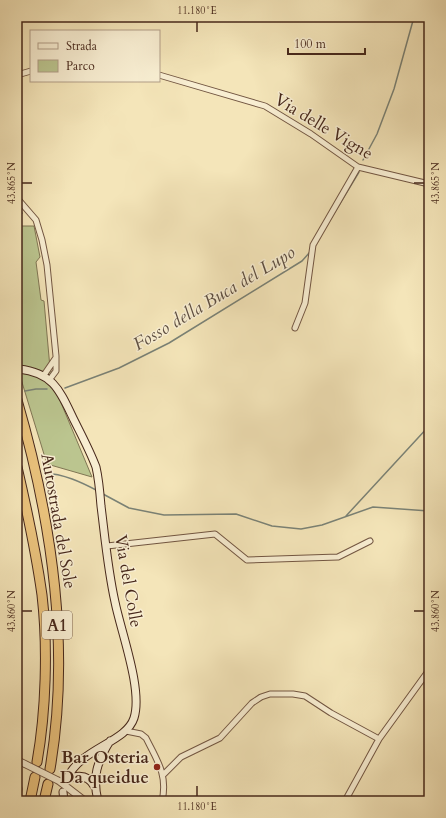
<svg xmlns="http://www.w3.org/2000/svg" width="446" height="818" viewBox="0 0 446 818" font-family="Cardo,serif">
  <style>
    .green { fill: #bbc58f; stroke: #807654 }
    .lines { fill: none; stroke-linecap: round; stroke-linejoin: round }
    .stream { stroke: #7a8276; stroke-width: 1.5 }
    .minor-casing { stroke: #725642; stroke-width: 7 }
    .tertiary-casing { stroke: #725642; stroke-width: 8 }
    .secondary-casing { stroke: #46271a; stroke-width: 9 }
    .motorway-casing { stroke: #46271a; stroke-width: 11 }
    .minor { stroke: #f8eed2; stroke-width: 5 }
    .tertiary { stroke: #f8eed2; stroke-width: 6 }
    .secondary { stroke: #f8eed2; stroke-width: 7 }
    .motorway { stroke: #eac27c; stroke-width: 9 }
    .tertiary-bridge-casing { stroke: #725642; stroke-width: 8; stroke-linecap: butt }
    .tertiary-bridge { stroke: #f8eed2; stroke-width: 6 }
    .ticks { fill: none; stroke: #46271a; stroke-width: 1.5 }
    .poi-dot { fill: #8f2418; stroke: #f8eed2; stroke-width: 1.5 }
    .labels { text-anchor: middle; stroke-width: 3; stroke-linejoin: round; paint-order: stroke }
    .shield { fill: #f8eed2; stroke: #7b6351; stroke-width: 1 }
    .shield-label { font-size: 16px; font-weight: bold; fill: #46271a }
    .street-label { font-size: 17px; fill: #46271a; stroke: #f8eed2 }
    .poi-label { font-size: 17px; font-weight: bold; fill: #46271a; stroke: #f8eed2; text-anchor: end }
    .water-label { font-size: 18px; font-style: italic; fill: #5c4d40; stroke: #f8eed2 }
    .neatline { fill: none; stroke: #46271a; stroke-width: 1.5 }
    .ticks-label { font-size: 10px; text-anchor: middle; fill: #46271a }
  </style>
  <rect width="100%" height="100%" fill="#f4e5b9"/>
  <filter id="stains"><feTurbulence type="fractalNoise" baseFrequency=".005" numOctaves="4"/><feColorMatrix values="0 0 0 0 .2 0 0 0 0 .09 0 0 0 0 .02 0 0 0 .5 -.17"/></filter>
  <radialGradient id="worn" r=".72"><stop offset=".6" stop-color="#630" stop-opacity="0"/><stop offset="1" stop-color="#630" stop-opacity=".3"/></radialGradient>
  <!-- green -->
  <path class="green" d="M17,226H34L40,257L36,262L41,300L44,301L50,368L59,398L92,477L47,464L17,366Z"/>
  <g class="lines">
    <!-- stream -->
    <path class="stream" d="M363,160L377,134L394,89L414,17
      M17,220L22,213
      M330,220L359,172
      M65,388L119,368L169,343L302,261L310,252
      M25,391L36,389H47
      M44,473C64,474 81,482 98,491
      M103,494L129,508L164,515L236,514L272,526L301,529L322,525L373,507L429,511
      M346,516L429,426"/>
    <!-- minor casing -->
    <g class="minor-casing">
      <path id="minor" d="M17,75L31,71
        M159,75L265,106L311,134L358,167L429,184
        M17,198L36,220L42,240L47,265L56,356V371L50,379
        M295,328L305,303L313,245L358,167
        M44,375L55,359
        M107,546L215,534L247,560L338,557L370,541
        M126,731L141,734L146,738C157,760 168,775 162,801
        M164,774L181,757L220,738L252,703L261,697L270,694H293L305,696L331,713L379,739
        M17,779L19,789L17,801
        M345,801L379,739L429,670"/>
    </g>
    <!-- tertiary casing -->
    <g class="tertiary-casing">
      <path id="tertiary" d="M17,760L25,764
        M59,781L85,801"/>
    </g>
    <!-- secondary casing -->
    <g class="secondary-casing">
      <path id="secondary" d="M19,369C54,373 60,391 74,420C82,436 90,451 96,467C99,480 100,493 101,506C105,538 108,571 115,602C121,632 143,690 134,718C126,743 80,748 67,779
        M67,779C77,775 88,774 94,786
        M63,792L64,801
        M98,801C92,777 97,762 110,741"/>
    </g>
    <!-- motorway casing -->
    <g class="motorway-casing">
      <path id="motorway" d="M17,400C51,517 71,647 50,769
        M17,467C27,510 36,552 42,595C48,647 46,711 37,762
        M30,801L35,777
        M44,801L48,784"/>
    </g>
    <!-- minor -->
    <use href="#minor" class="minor"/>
    <!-- tertiary -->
    <use href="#tertiary" class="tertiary"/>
    <!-- secondary -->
    <use href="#secondary" class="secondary"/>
    <!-- motorway -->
    <use href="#motorway" class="motorway"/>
    <!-- tertiary-bridge casing -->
    <g class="tertiary-bridge-casing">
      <path id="tertiary-bridge" d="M25,764L59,781"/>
    </g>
    <!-- tertiary-bridge -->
    <use href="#tertiary-bridge" class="tertiary-bridge"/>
  </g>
  <!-- ticks -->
  <path class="ticks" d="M197,22V32M22,183H32M414,183H424M22,611H32M414,611H424M197,786V796"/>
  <!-- markers -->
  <circle class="poi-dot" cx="157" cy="767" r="4"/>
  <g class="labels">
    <!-- shield labels -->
    <rect class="shield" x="42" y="611" width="30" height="28" rx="3"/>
    <g class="shield-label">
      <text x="57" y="631">A1</text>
    </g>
    <!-- street labels -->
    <g class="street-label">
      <text transform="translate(324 126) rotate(31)" y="6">Via delle Vigne</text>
      <text transform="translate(59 521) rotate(80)" y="6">Autostrada del Sole</text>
      <text transform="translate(129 581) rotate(80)" y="6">Via del Colle</text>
    </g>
    <!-- poi labels -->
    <g class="poi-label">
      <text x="149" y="763">Bar Osteria<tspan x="149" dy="20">Da queidue</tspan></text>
    </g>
    <!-- water labels -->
    <g class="water-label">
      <text transform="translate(214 298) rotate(-31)" y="6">Fosso della Buca del Lupo</text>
    </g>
  </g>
  <!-- margin -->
  <rect width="446" height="818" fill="none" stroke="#f4e5b9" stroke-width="44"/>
  <!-- legend -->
  <rect x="30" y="30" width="130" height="52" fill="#f8eed2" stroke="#b19e88"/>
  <rect x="38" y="43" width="20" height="6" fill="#f8eed2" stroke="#b19e88"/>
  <text x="66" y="50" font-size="12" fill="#46271a">Strada</text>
  <rect x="38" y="60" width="20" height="12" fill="#bbc58f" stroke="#b19e88"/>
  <text x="66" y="70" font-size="12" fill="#46271a">Parco</text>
  <!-- scale -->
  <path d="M288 48v6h77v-6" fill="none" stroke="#46271a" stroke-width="2"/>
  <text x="294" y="48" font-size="12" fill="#46271a" stroke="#f8eed2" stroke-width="3" paint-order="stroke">100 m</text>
  <rect x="22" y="22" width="402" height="774" class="neatline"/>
  <g class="ticks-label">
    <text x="197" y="14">11.180°E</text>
    <text transform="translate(11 183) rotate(-90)" y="4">43.865°N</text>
    <text transform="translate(435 183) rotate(-90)" y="4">43.865°N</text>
    <text transform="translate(11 611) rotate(-90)" y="4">43.860°N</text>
    <text transform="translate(435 611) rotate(-90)" y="4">43.860°N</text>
    <text x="197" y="810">11.180°E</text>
  </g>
  <rect width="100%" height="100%" filter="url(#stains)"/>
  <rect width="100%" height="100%" fill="url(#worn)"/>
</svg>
